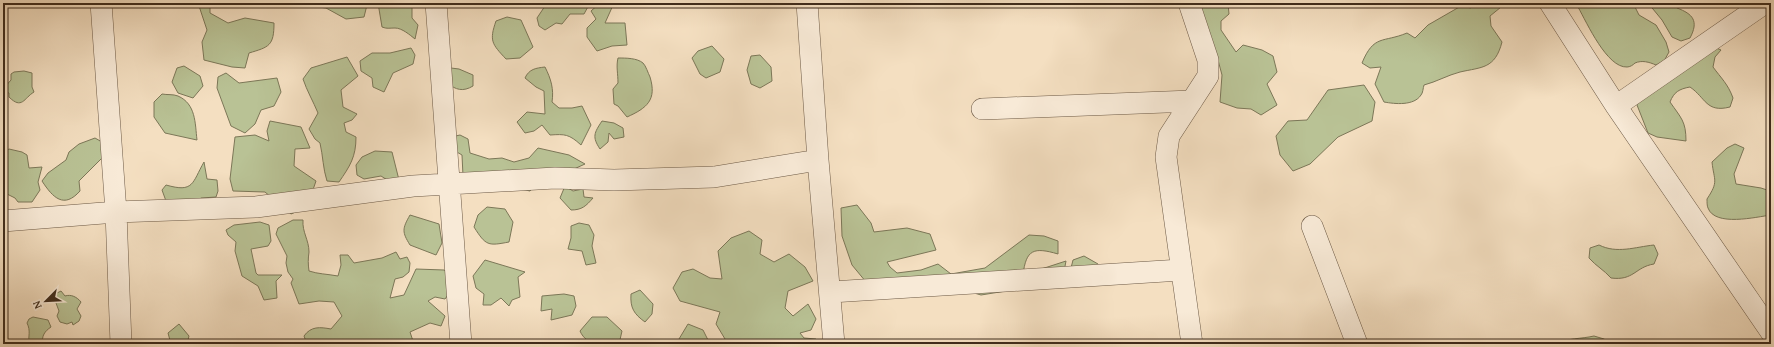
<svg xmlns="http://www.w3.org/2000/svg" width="1774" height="347" viewBox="0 0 1774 347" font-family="'Gentium Book Plus',serif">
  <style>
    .green { fill: #b9c295; stroke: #7c7758 }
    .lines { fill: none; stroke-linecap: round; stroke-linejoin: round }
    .minor-casing { stroke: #6c5945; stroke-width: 22 }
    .minor { stroke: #f8ead7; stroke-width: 21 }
  </style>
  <rect width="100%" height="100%" fill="#f4dfc1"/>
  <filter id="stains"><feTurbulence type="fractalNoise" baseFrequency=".005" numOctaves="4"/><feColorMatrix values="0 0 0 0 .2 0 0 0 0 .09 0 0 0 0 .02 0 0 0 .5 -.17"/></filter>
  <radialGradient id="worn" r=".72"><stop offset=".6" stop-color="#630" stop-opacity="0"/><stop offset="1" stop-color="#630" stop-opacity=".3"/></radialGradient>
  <!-- green -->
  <path class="green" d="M198,3H210V13L228,23L245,18L274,23C274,46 269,47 249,53L245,68L232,67L204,60L202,42L207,30Z
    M307,3H356L367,5L364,17L346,19L326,8L311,6Z
    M378,3H412V18L418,25L415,39C410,35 402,28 395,28C389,28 387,29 382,27Z
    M543,3H590L584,14H570L562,24L556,23L545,30L539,26L537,18L545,6Z
    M600,3H614L605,23H625L627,45L612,46L597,51L587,37V28L596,19L591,11Z
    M1190,3H1228L1229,14L1221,21V30L1236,52L1243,45L1262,50L1273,56L1277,72L1267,84L1277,105L1261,115L1251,109L1237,108L1220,102L1222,75L1218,60Z
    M1471,3H1506L1490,16L1491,26L1502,42C1495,69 1482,67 1460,72C1448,75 1436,82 1424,85C1423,88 1423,93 1421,95C1414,106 1395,104 1384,102L1375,84L1381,67L1370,68L1362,63C1374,34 1383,43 1407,33L1415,38L1428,25L1461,6L1471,8Z
    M1581,3H1633L1639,15L1656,25L1666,42L1669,52L1664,61L1656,65C1649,62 1642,60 1635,63C1633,65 1630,67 1627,67C1607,68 1587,23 1578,7Z
    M1648,3H1676L1677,8C1693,14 1699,21 1690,38L1681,41L1672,37L1662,20Z
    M507,17L521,20L533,47L520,58L506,59C492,44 489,41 496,21Z
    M712,46L724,59L720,72L706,78L700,74L692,58L698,51Z
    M1712,46L1721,50L1715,57L1713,67C1721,78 1728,84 1733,98L1730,107C1706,113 1706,98 1690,87C1679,89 1674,92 1670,102C1681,118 1686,121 1686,141L1657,137L1648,133L1637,105L1640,96Z
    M411,48L415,55L413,64L393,73L384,92L373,87L372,78L361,71L360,61L372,53H390Z
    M760,55L771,67L772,81L760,88L751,84L747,70L751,56Z
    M347,57L358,76L341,90L343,107L357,114L352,120L344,123L346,132L356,137C356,157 350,166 339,182L327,181C323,169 323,156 320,143L315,139L309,129L318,113C313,101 307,91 303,79L311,68Z
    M618,58C626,58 637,58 643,63C646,66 648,73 650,77C657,100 647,108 627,117L618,106L614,104L613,89L618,83C618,74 616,66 618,58Z
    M184,66L200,76L203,86L193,98L178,93L172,82L177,68Z
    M545,67C551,79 554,89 552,102L559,108H572L582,106L591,125L581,145C569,134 565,134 550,135L542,125L534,131L525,133L517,122L527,112L545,114L544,91L536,87L525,78C529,69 536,68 545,67Z
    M451,68L459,69L473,75V86C463,92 456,90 447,83Z
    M24,71L32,73V87L34,92C24,98 22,110 9,97V93L5,92L4,88L11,80V74L14,72Z
    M226,73L239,83L277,78L281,92L274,106L261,110L255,124L245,133L231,126L217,88L218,77Z
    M1364,85L1375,102L1372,121L1338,137L1310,164L1293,171L1280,155L1276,136L1288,121L1307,120L1328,90Z
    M162,94C167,95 173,94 178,96C196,104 195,123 197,140L165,133L154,117V102Z
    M270,121L301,127L310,148L295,149L294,166L316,181L307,207L291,214L265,192L233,191L230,179L235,137L255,135L269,141L267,131Z
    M602,121L614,123L623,128L624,137L614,139L609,133L608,142L600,149C592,137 594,133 602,121Z
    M460,135L468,139L470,153L489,159L502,158L514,162L529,158L538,148L569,155L585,164L563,174L539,179L530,191L463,176L462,155L450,148L451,137Z
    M95,138L102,142V158L79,181L80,191C64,209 53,198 42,181L48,173L66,160L69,152L79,144Z
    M1735,144L1744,148L1734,174L1736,184L1761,188L1770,191L1771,215C1756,217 1715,227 1708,208C1707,206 1707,202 1707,199C1719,181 1714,181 1712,162L1727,148Z
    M9,149L22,152L27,155L29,168L42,167L38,182L40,190L32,202H18L15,198L3,192V155L4,152Z
    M375,151L392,152L399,180L392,183L381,176L364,179L357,175L356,165L362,157Z
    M204,162L207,179L217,180L218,191L216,197L201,198L191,206L166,201L162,190L166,185C194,193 192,183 204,162Z
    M565,186L573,191L583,189L584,197L593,198C586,206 582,210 571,210L560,198Z
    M857,205L871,223L874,232L907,228L930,234L936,250L887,262L890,267L897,273L921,270L938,264L951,274L985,268L1029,235L1044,236L1058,241V254C1034,247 1026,249 1023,275L1066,261L1062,282L981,295L957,288H871L852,265L842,236L841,208Z
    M487,207L505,209L513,222L509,242C488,246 486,246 474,227L478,215Z
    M410,215L439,224L442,243L436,255L410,245C402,232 402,229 410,215Z
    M293,220H303C302,232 309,240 309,252C308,259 308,264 309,271C318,274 327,274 338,276L341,265L340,255H348L354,263L382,258L396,252L400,259L407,257L410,263L409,272L403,277L395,279L390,298L404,295L416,269L444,270L451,274V291L445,299L435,297L428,301L445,316L441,326L430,323L410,332L414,344H307L304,336C311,326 320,327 331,329L342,316L334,302L319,301L299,304L291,283L293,279L288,272L286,263L287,256L276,234L278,228Z
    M260,222L269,225L271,241L268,246L251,249L256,273L258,275H282L276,281L277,298L264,300L258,286L242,276L235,251L236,242L228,235L226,230L234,225Z
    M579,223L589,225L594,235L592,246L596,263L586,265L582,251L568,249L571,238V226Z
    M749,231L762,240L760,254L774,262L789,254L805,267L813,281L788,291L785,308L793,316L808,304L816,319L811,330L800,333L804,338L816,339L818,344H728L716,324L720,312L680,301L673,288L682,272L693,269L710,278L722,279L718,251L731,238Z
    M1599,245C1617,254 1635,247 1654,245L1658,254L1654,264C1635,267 1634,281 1611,278C1604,270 1596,266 1589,258L1590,248Z
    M1084,256L1098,264V275L1071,268L1073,260Z
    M485,260L525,272L518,277L520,297L512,300L509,306L501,298L491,305H483L484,294L476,288L473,276Z
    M640,290L653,304L652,314L645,322C634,314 630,308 631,294Z
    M61,291L65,296C71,294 77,297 81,302L77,309L81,316L79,321L73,325L72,322L67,324L60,322L57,316L59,311L53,295Z
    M564,294L574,296L576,306L572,315L551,320L552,309L541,311L542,296Z
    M33,317L48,320L51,327C45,331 41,336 43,344H29C28,336 31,331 27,323L29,319Z
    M592,317H607L622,331L619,344C604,344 587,347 580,331Z
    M179,324L189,336L187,344H171L168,333Z
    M688,324L703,330L710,344H676Z
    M1594,336L1604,339L1611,344H1556C1567,338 1581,339 1594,336Z"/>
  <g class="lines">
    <!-- minor casing -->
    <g class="minor-casing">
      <path id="minor" d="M101,3L116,212L121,344
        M436,3L461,344
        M807,3L818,160L834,344
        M1189,3L1208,60V76L1169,136L1166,157L1192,344
        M1550,3L1616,106L1771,332
        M1616,106L1765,3
        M982,109L1192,101
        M3,221L116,212L256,207L413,186L555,178L614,180L714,177L818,160
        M1312,226L1357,344
        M831,292L1181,270"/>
    </g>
    <!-- minor -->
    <use href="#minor" class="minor"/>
  </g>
  <!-- margin -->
  <rect width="1774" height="347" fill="none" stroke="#f4dfc1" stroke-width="16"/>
  <rect x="4" y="4" width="1766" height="339" fill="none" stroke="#3f2c1c" stroke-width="2"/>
  <rect x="8" y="8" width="1758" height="331" fill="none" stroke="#3f2c1c"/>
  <!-- north arrow -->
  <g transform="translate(46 301) rotate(246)" stroke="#f8ead7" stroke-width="3" paint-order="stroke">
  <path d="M0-3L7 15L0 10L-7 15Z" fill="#3f2c1c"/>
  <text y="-6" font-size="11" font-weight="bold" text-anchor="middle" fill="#3f2c1c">N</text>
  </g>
  <rect width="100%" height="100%" filter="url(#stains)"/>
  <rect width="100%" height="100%" fill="url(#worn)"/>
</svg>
